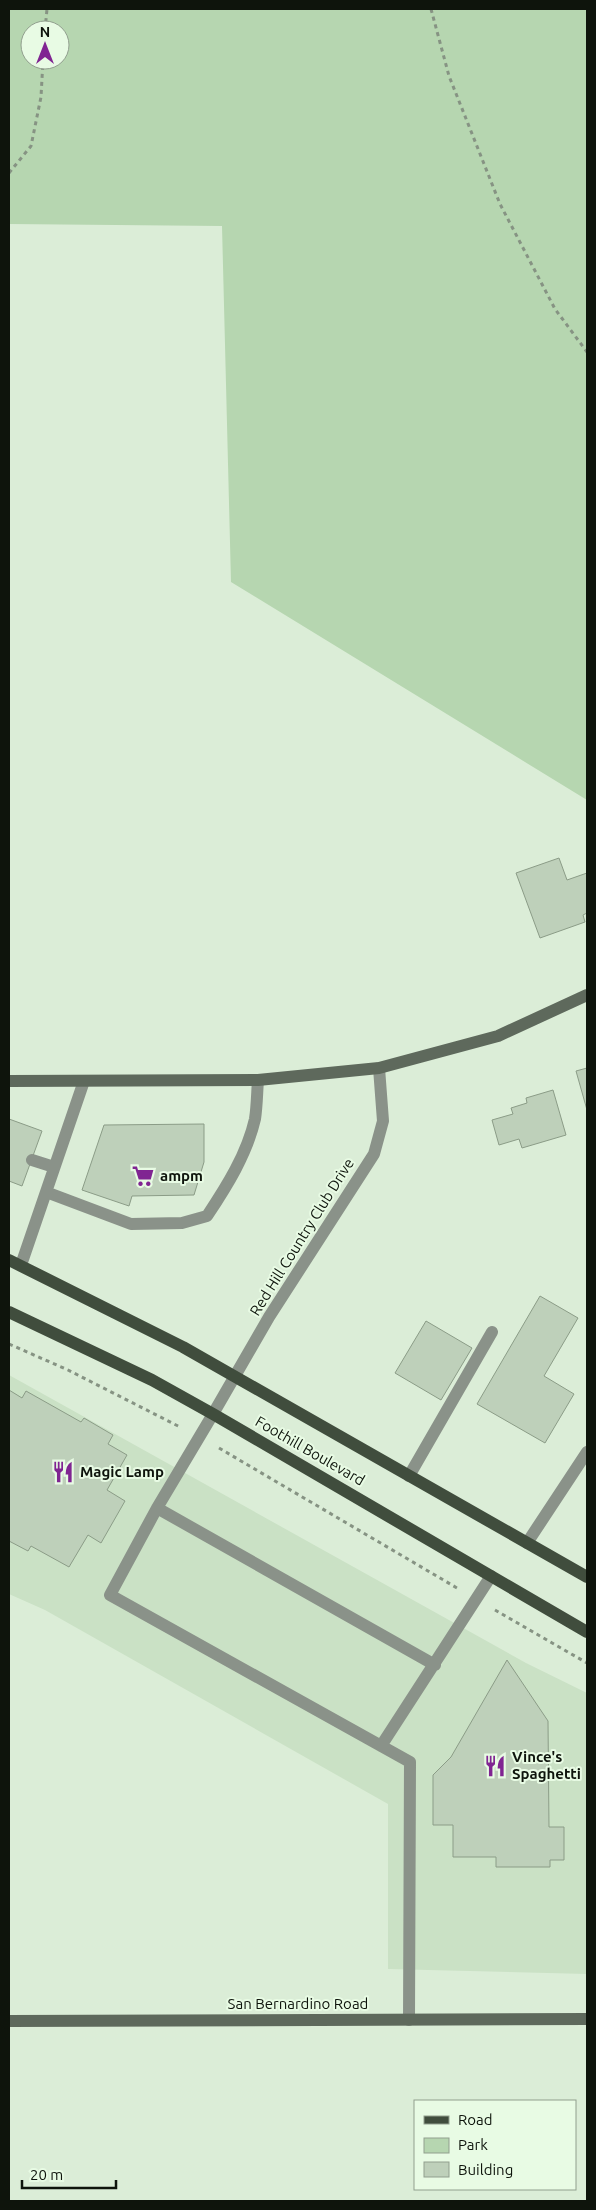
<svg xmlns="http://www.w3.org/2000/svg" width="596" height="2210" viewBox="0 0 596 2210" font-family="Ubuntu,sans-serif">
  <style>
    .built { fill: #cae1c5 }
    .green { fill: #b6d6b0; fill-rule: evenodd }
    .building { fill: #bed0ba; stroke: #8b9c87 }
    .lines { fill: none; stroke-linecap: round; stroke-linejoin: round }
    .path { stroke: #869383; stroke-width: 3; stroke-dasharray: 4 4; stroke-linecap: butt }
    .lane { stroke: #8a9289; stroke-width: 12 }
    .street { stroke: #8a9289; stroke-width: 12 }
    .secondary { stroke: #5e695c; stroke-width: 12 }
    .primary { stroke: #404d3d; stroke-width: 12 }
    .labels { text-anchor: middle; stroke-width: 4; stroke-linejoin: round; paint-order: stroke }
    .poi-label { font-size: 15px; font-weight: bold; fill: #0e140c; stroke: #e8fbe4; text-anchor: start }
    .street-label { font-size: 15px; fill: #0e140c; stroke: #e8fbe4 }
  </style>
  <rect width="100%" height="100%" fill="#dbedd7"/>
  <!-- built -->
  <path class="built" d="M9,1375L526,1663L587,1693V1974L388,1969V1804L45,1610L9,1594Z"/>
  <!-- green -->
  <path class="green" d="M9,9H587V800L231,582L222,226L9,224ZM30,30H60V60H30Z"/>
  <!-- building -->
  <path class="building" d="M559,858L567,880L587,873V913L583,915L585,922L540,938L516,873Z
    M587,1068V1110L576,1071Z
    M553,1090L566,1135L522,1148L519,1139L499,1145L492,1120L513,1114L511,1108L527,1103L526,1098Z
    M9,1119L42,1131L22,1186L9,1181Z
    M204,1124V1162L194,1195L132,1196L129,1206L82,1190L104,1125Z
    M540,1296L578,1318L544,1376L574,1394L545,1443L477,1404Z
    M426,1321L472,1348L441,1400L395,1373Z
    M9,1390L22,1398L26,1391L81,1422L84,1418L113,1435L108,1444L127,1455L107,1490L125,1501L101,1543L88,1535L69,1567L31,1546L28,1551L9,1541Z
    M507,1660L548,1721L549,1827H564V1860H550V1867H496V1857H453V1825H433V1775L451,1757Z"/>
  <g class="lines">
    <!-- path -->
    <path class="path" d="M431,9L449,76L500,204L555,309L587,352
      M45,30L47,9
      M9,173L31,146L41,97L43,60
      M9,1344L68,1370L180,1427
      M219,1448L457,1588
      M495,1610L587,1663"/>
    <!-- lane -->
    <path class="lane" d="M32,1160L54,1167
      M46,1192L131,1224L182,1223L207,1216C227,1186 247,1154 255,1119C257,1106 257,1093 258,1080
      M21,1265L84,1081
      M213,1414L157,1508L110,1595L410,1762L409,2020
      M409,1476L492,1332
      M157,1508L435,1665
      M527,1543L587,1452
      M381,1746L491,1576"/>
    <!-- street -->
    <path class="street" d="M213,1414L269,1317L374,1154L383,1121L379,1068"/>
    <!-- secondary -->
    <path class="secondary" d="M9,1081L258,1080L379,1068L498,1036L587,995
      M9,2021L587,2019"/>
    <!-- primary -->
    <path class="primary" d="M9,1260L183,1347L587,1577
      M9,1312L152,1380L213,1414L587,1632"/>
  </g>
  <!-- icons -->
  <defs>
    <g id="supermarket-bare" transform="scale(1.725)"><path d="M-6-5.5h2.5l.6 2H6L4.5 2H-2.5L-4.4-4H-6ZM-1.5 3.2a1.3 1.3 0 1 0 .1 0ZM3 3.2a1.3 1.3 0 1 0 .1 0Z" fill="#802592" stroke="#e8fbe4" stroke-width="2.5" paint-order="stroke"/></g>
    <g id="restaurant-bare" transform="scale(1.725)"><path d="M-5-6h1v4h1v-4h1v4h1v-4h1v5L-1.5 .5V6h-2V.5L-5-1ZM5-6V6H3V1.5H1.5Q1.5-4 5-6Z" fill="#802592" stroke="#e8fbe4" stroke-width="2.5" paint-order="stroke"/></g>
  </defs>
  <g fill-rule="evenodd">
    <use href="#supermarket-bare" x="143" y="1176"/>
    <use href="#restaurant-bare" x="63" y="1472"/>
    <use href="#restaurant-bare" x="495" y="1766"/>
  </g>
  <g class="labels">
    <!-- poi labels -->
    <g class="poi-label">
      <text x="160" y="1181">ampm</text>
      <text x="80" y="1477">Magic Lamp</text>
      <text x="512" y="1762">Vince's<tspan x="512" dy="17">Spaghetti</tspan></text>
    </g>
    <!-- street labels -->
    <g class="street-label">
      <text transform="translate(302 1237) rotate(-58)" y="5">Red Hill Country Club Drive</text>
      <text transform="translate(310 1451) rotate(30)" y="5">Foothill Boulevard</text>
      <text x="298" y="2009">San Bernardino Road</text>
    </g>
  </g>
  <!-- border -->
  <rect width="596" height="2210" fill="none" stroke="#0e140c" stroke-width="20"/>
  <!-- legend -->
  <rect x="414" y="2100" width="162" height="90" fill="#e8fbe4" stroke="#919f8e"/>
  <rect x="424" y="2116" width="25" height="8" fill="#404d3d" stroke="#919f8e"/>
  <text x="458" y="2125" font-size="15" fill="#0e140c">Road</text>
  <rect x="424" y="2138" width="25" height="15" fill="#b6d6b0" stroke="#919f8e"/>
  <text x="458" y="2150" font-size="15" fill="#0e140c">Park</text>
  <rect x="424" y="2162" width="25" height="15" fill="#bed0ba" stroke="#919f8e"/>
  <text x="458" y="2175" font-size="15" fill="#0e140c">Building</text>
  <!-- north arrow -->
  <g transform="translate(45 45)"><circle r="24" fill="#e8fbe4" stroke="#919f8e"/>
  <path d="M0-4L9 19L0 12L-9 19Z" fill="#802592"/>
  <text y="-8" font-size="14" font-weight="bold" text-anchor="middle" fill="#0e140c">N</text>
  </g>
  <!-- scale -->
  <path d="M22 2180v8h94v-8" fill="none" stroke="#0e140c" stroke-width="2.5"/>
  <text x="30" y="2180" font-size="15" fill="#0e140c" stroke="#e8fbe4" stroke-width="4" paint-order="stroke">20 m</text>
</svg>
